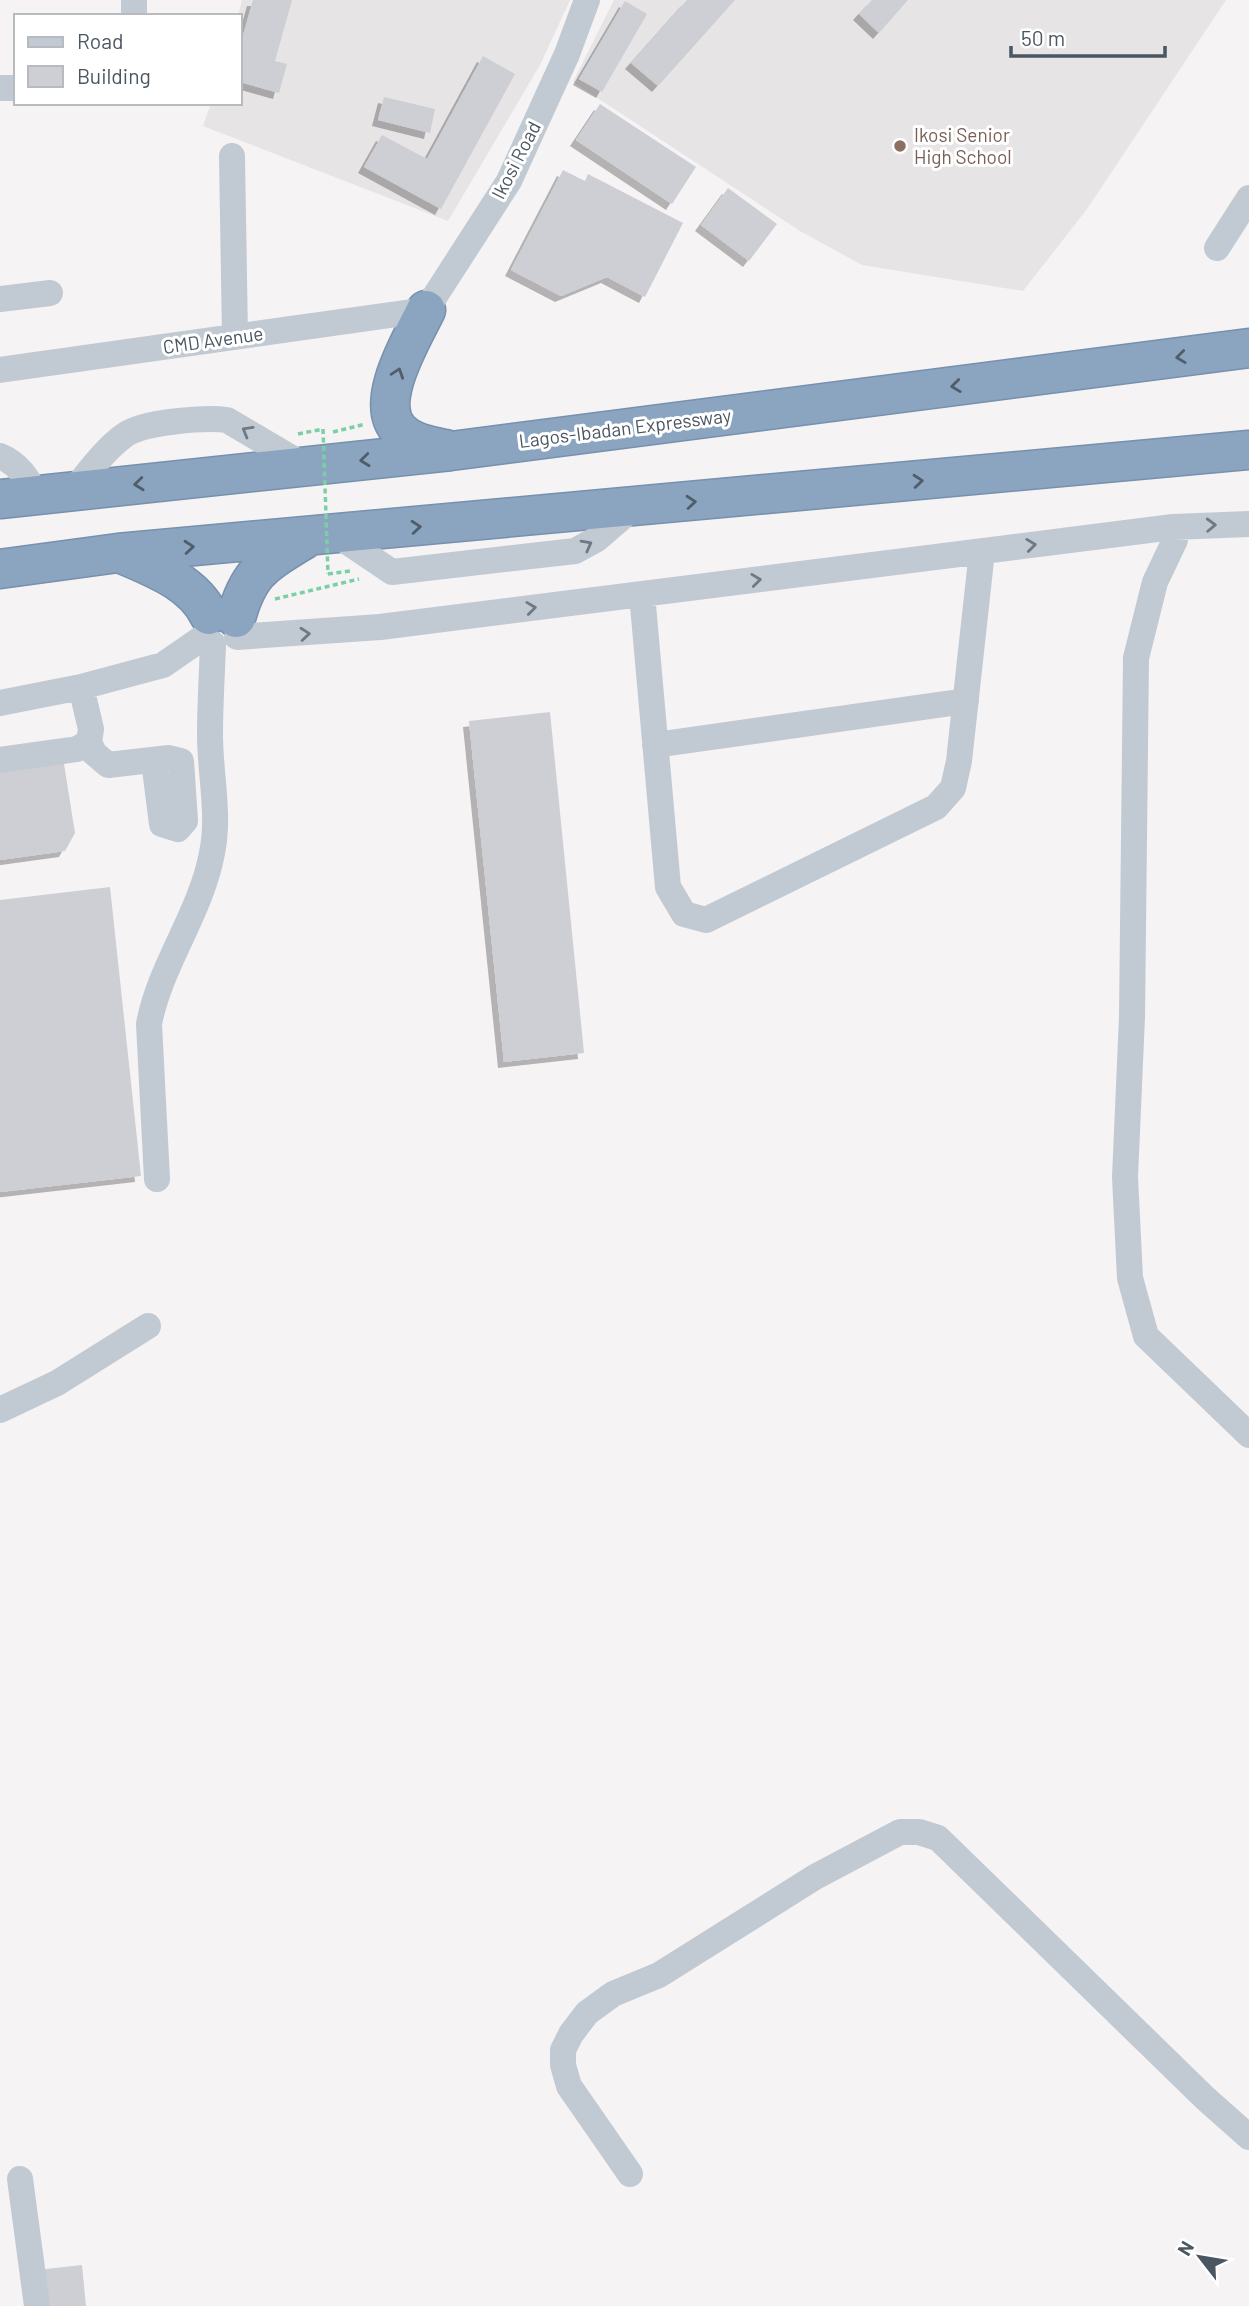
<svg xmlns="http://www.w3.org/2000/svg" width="1249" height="2306" viewBox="0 0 1249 2306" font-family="Barlow,sans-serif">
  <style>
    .education { fill: #e6e4e5 }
    .building { fill: #cdcfd5; filter: url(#shadow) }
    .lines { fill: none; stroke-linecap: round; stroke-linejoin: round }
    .highway-casing { stroke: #7690ad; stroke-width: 41 }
    .path { stroke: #7ad0a6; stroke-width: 3.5; stroke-dasharray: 5 3.5; stroke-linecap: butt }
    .minor { stroke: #c1cad2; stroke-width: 26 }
    .highway { stroke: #8ba5c1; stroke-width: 38 }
    .path-bridge { stroke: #7ad0a6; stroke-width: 3.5; stroke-dasharray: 5 3.5; stroke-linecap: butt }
    .oneway { stroke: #505e6b }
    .oneway2 { stroke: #6e7983 }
    .education-dot { fill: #8d6e63; stroke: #fff; stroke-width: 2.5 }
    .labels { text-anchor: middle; stroke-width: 6; stroke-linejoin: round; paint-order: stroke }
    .education-label { font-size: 19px; fill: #785e54; stroke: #fff; text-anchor: start }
    .street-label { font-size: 19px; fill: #4a5661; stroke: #fff }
  </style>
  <defs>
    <filter id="shadow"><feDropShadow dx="-6" dy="6" stdDeviation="0" flood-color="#0004"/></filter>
  </defs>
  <rect width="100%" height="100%" fill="#f5f3f3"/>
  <!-- education -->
  <path class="education" d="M242,0H570L540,65L448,221L203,126L211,103H240L238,16Z
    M614,0H1226L1087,209L1023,291L862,265L800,231L573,82Z"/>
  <!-- building -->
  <path class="building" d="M253,0H292L275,61L287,64L279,93L240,82V46Z
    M687,0H735L658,86L631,63Z
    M872,0H908L879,33L859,14Z
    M625,1L647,14L602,92L579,79Z
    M483,56L515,74L441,209L364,167L382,135L427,159Z
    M384,97L435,109L430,133L378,120Z
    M600,104L696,167L672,204L576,140Z
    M563,170L585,181L588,174L683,223L645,297L607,277L561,296L511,270Z
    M728,188L777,224L749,261L701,225Z
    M550,712L584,1053L504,1062L469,721Z
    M0,764H64L75,833L65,851L0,860Z
    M110,887L141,1176L0,1192V900Z
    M82,2265L86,2306H41L37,2270Z"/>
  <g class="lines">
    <!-- highway casing -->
    <g class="highway-casing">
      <path id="highway" d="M426,310C412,339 372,403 400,431C412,443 429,446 445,449
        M0,499L451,451L1249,348
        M122,554C154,568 193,582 209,615
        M0,569L118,553L1249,450
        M236,618C249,570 265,564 305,539"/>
    </g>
    <!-- path -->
    <path class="path" d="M333,432L366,424
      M298,434L323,429
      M328,574L350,571
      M275,599L359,579"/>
    <!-- minor -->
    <path class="minor" d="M134,16V0
      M0,88H16
      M232,156L235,337
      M1217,248L1249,198
      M0,299L50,293
      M0,370L426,310L509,181L567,54L587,0
      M0,456C19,464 27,478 37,495
      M73,491C89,472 105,449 125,435C142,422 206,417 227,420L305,466
      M1173,527L1175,540L1155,582L1136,658L1132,1017L1125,1177L1130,1278L1146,1336L1249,1435
      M337,535L392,572L575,551L597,539L634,507
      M642,594L668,887L684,914L706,920L936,807L953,788L959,761L982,551
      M237,637L380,627L1173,527L1249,524
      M0,703L81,687L163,665L205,636
      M89,742L94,753L108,765L169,758L181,761L185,821L178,829L162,824L154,761
      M655,745L966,701
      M0,760L77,749L89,742L91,729L81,687
      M157,1179L149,1024C160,965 201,913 212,853C220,815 210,774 210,735C210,705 212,674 213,644
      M0,1410L57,1383L148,1326
      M630,2174L569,2086L563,2065V2050L571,2034L587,2013L613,1994L659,1975L815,1877L900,1832H919L938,1838L1205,2098L1249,2137
      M20,2179L37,2306"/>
    <!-- highway -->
    <use href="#highway" class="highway"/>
    <!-- path-bridge -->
    <path class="path-bridge" d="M323,429L328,574"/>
  </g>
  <!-- one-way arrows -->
  <defs><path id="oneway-chevron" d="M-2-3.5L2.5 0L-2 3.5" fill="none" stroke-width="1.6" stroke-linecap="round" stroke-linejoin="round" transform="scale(1.75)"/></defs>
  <g class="oneway">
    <use href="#oneway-chevron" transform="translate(1181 357) rotate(173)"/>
    <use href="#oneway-chevron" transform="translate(398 373) rotate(-71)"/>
    <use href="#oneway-chevron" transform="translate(956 386) rotate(173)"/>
    <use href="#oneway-chevron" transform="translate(365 460) rotate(174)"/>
    <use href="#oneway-chevron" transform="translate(918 481) rotate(-5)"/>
    <use href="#oneway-chevron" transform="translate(139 484) rotate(174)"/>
    <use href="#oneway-chevron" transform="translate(691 502) rotate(-5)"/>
    <use href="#oneway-chevron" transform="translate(416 527) rotate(-5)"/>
    <use href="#oneway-chevron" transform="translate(189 547) rotate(-5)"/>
  </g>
  <g class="oneway2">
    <use href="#oneway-chevron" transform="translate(247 431) rotate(-150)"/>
    <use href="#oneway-chevron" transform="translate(1211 525) rotate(-2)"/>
    <use href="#oneway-chevron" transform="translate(587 545) rotate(-28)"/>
    <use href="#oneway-chevron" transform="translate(1031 545) rotate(-7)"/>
    <use href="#oneway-chevron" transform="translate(756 580) rotate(-7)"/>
    <use href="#oneway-chevron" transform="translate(531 608) rotate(-7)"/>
    <use href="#oneway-chevron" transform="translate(305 634) rotate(-5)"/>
  </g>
  <!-- markers -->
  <circle class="education-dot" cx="900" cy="146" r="7"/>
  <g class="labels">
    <!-- education labels -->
    <g class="education-label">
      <text x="914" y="142">Ikosi Senior<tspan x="914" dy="22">High School</tspan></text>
    </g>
    <!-- street labels -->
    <g class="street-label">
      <text transform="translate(516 160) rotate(-63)" y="7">Ikosi Road</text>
      <text transform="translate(213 340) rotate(-8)" y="7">CMD Avenue</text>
      <text transform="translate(625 428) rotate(-7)" y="7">Lagos-Ibadan Expressway</text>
    </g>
  </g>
  <!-- legend -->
  <rect x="14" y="14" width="228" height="91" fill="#ffffff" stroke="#b7bbc0" stroke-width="2"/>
  <rect x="28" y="37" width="35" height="10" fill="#c1cad2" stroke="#b7bbc0" stroke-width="2"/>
  <text x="77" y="49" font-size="21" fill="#4a5661">Road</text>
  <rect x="28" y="66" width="35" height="21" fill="#cdcfd5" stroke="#b7bbc0" stroke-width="2"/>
  <text x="77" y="84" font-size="21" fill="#4a5661">Building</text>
  <!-- north arrow -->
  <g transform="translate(1200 2257) rotate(301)" stroke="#ffffff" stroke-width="5" paint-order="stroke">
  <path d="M0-5L12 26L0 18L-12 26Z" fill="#4a5661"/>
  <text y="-10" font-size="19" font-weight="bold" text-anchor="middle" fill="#4a5661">N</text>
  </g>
  <!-- scale -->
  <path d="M1011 46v10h154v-10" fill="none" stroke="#4a5661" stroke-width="3.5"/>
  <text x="1021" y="46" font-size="21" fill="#4a5661" stroke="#ffffff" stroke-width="5" paint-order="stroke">50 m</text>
</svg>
